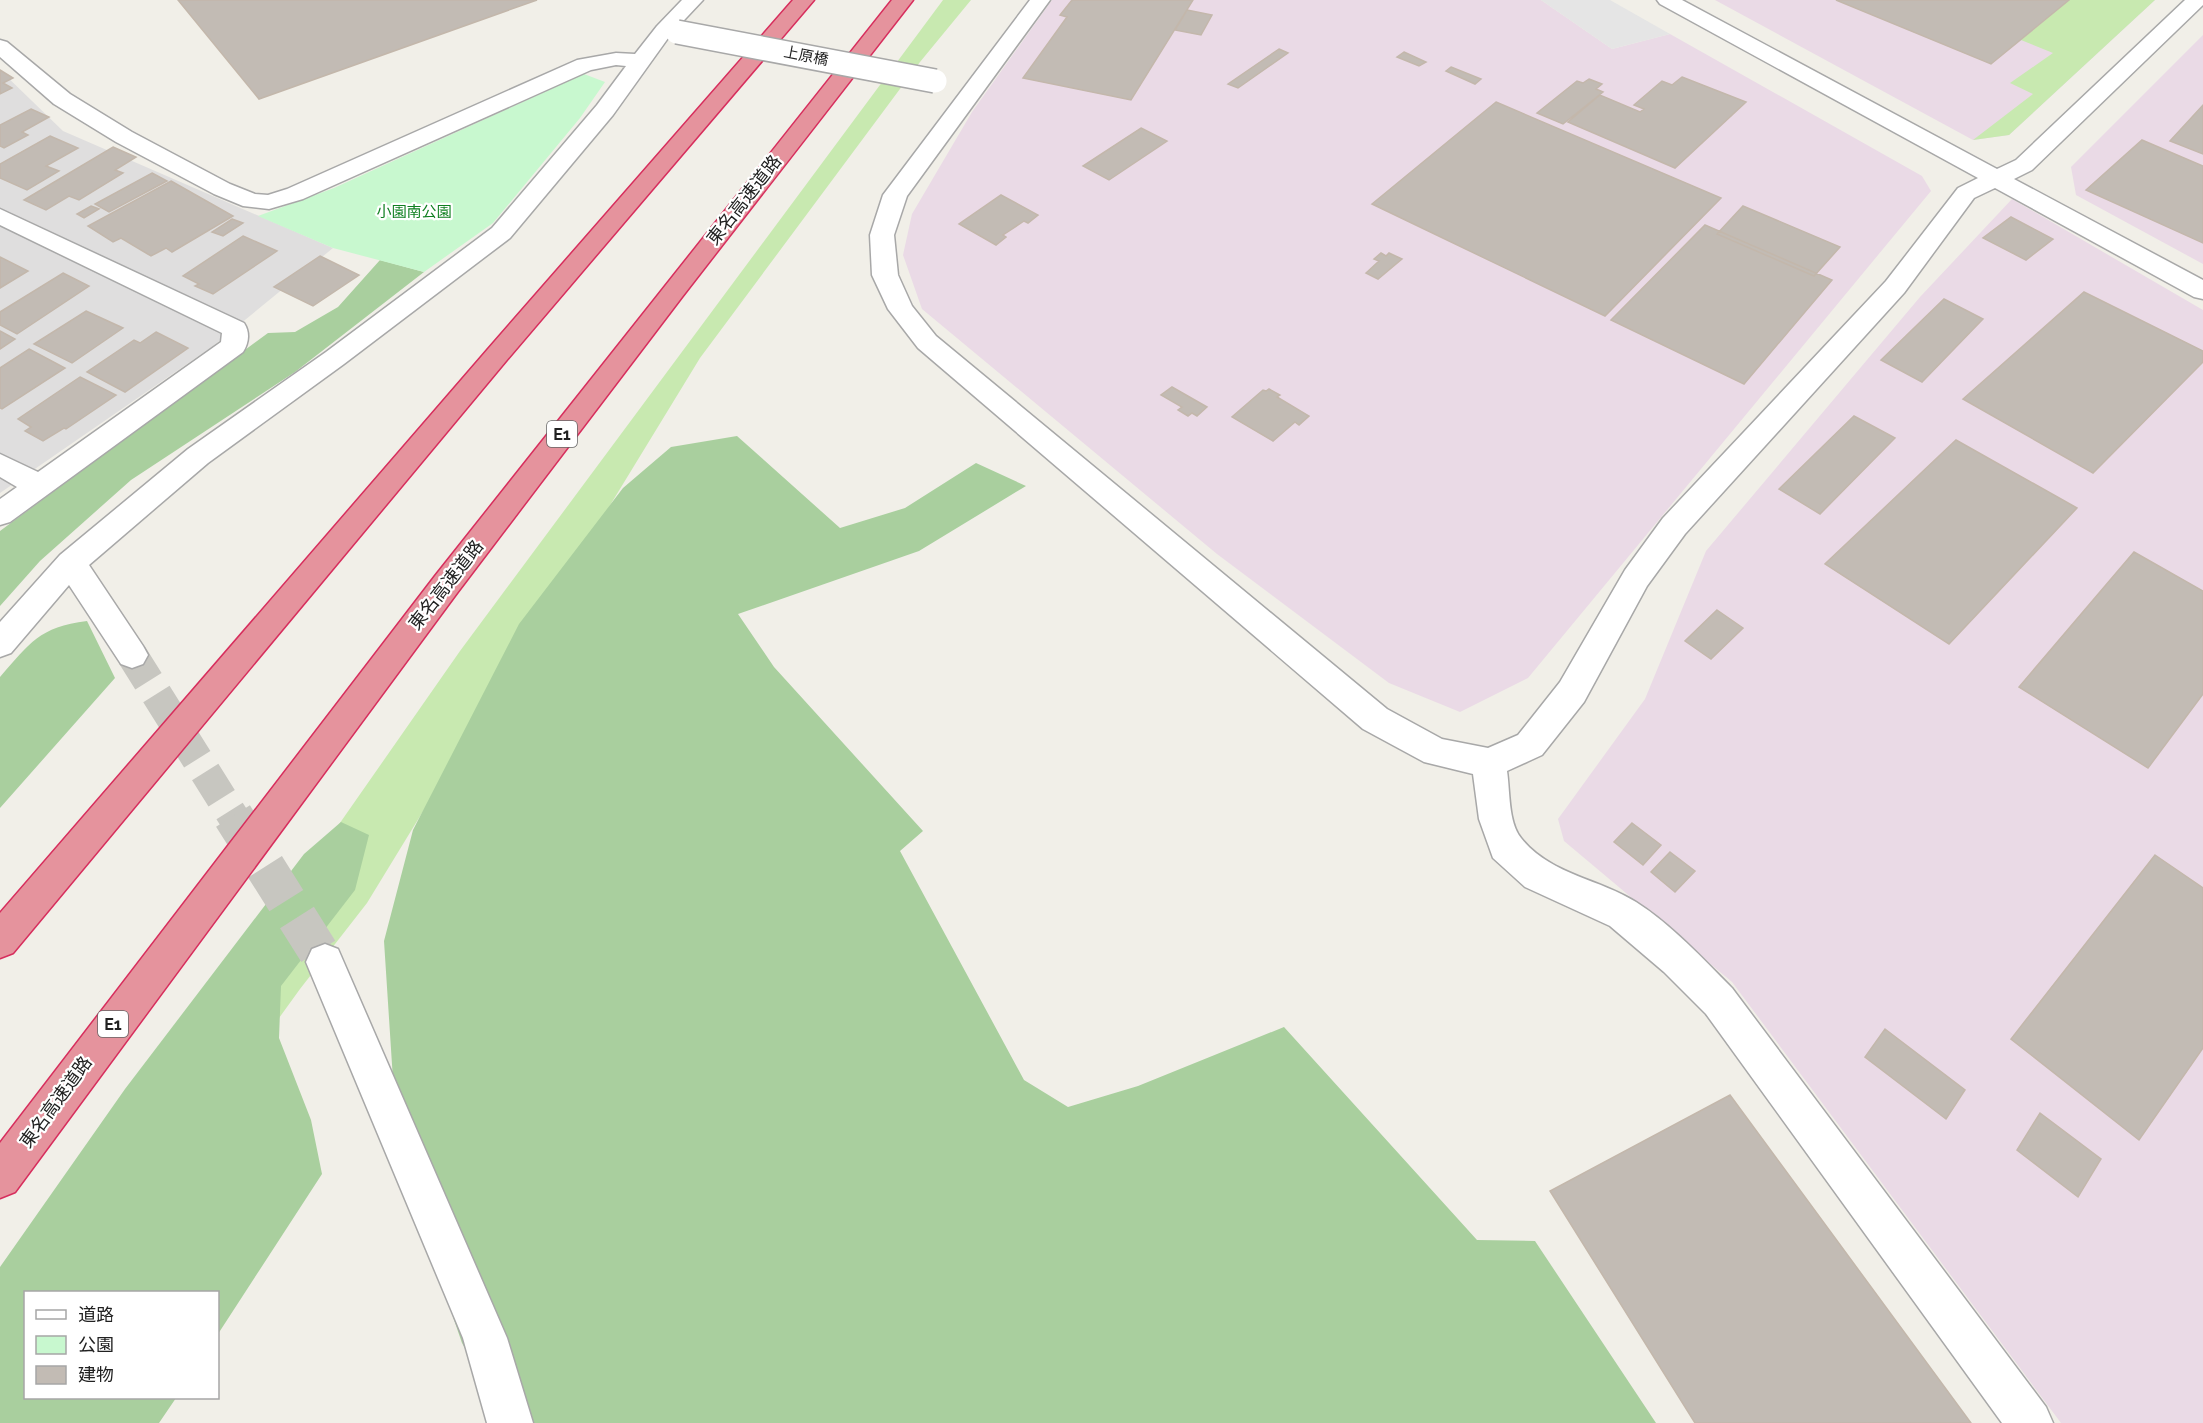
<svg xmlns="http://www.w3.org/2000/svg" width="2203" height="1423" viewBox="0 0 2203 1423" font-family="Raleway,'Noto Sans JP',sans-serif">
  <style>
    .residential { fill: #dfdede }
    .industrial { fill: #eadae6 }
    .grass { fill: #c8e9b0 }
    .forest { fill: #a9cf9e }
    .park { fill: #c8f8cf }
    .parking { fill: #e5e5e5 }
    .building { fill: #c2bbb4; stroke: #c3b7ab; stroke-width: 1.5 }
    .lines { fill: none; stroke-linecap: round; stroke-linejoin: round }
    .minor-tunnel-far1 { stroke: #c7c6c0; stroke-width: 31; stroke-dasharray: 31 15; stroke-linecap: butt }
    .minor-tunnel { stroke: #c7c6c0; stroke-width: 40; stroke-dasharray: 40 20; stroke-linecap: butt }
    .minor-casing { stroke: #a8a8a8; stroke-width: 3 }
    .highway-casing { stroke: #d72e5d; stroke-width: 3 }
    .minor { fill: #fff; fill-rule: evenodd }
    .highway { fill: #e5939d; fill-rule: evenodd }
    .minor-bridge-casing { stroke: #a8a8a8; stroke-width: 26; stroke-linecap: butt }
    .minor-bridge { stroke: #fff; stroke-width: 23 }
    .labels { text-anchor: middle; stroke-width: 4.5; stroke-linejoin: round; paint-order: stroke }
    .far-street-label { font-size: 15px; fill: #212121; stroke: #fff }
    .far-park-label { font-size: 15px; fill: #0f7f20; stroke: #fff }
    .shield { fill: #fff; stroke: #646464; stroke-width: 1.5 }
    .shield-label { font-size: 16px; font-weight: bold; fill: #212121 }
    .street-label { font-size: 18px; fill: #212121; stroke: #fff }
  </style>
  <rect width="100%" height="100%" fill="#f1efe8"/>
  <!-- residential -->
  <path class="residential" d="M0,70L63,131L333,248L213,346L0,493Z"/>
  <!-- industrial -->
  <path class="industrial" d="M1052,0H1541L1612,49L1670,34L1922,176L1931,191L1528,678L1460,712L1389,683L1217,554L922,309L903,255L912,214L972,112Z
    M1715,0H2155L2009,135L1973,140Z
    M2203,35V264L2076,195L2071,167Z
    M2012,199L2203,310V1423H2061L1732,982L1564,841L1558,819L1645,699L1706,551L1920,297Z"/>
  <!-- grass -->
  <path class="grass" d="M943,0H971L920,62L700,358L367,903L300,989L81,1292H26L0,1310L460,651Z
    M2069,0H2155L2009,135L1973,140L2033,94L2010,83L2053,53L2021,40Z"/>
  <!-- forest -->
  <path class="forest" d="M380,260L424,272L295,372L131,480L40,561L0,606V531L268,333L295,332L338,307Z
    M737,436L840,528L905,508L976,463L1026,486L919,551L738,614L774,667L923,831L900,851L1024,1080L1068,1107L1138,1086L1284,1027L1477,1240L1535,1241L1656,1423H507L462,1343L398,1157L384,941L413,830L519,624L623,488L671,447Z
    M87,621L115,678L0,808V677C30,643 39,627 87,621Z
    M341,822L369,835L355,890L281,986L279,1038L311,1120L322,1174L218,1334V1292H26V1398H176L159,1423H0V1267L125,1089L304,854Z"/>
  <!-- park -->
  <path class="park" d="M584,74L605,82L580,118L493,223L424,272L333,248L258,216L334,188Z"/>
  <!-- parking -->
  <path class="parking" d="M1541,0H1610L1670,34L1612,49Z"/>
  <!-- building -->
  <path class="building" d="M178,0H537L259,99Z
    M1072,0H1193L1131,100L1023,78L1067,17L1060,15Z
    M1836,0H2069L1991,64Z
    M1187,10L1212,15L1201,35L1175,30Z
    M1279,49L1288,53L1238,88L1228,84Z
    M1404,52L1426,62L1419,66L1397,57Z
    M1451,67L1481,79L1475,84L1446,71Z
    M0,70L13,78L3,83L12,88L0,94Z
    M1682,77L1746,102L1675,168L1568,122L1600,95L1640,112L1644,109L1634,105L1662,81L1672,85Z
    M1589,79L1602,84L1596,89L1603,92L1563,124L1537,113L1577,81L1583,83Z
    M1496,102L1721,198L1605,316L1372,204Z
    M2203,105V154L2170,141Z
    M31,109L49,117L22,132L28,135L4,148L0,146V125Z
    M1141,128L1167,141L1109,180L1083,166Z
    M50,136L78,148L46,166L59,171L27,190L0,178V164Z
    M2142,140L2203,166V243L2086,190Z
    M113,147L136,157L115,170L123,173L79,200L69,196L46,210L24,200Z
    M152,173L167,181L109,212L95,204Z
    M171,181L233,216L172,252L166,248L151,256L121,238L113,242L88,226Z
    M1001,195L1038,215L1028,223L1024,221L1003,235L1006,237L996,245L959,224Z
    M91,206L99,209L84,218L77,214Z
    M1743,206L1840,247L1814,276L1717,234Z
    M2011,217L2053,239L2026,260L1983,238Z
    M232,219L243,223L223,236L212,232Z
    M1705,225L1832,280L1744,384L1611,320Z
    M243,236L277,251L213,294L195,286L199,284L183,276Z
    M1381,253L1386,256L1389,253L1402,259L1378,279L1366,273L1379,261L1374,259Z
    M320,256L359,275L313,306L274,287Z
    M0,257L28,271L0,288Z
    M63,273L89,286L17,334L0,325V312Z
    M2084,292L2203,351V362L2093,473L1963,399Z
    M1944,299L1983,319L1922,382L1881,360Z
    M86,311L123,328L72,363L34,344Z
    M0,331L15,339L0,349Z
    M156,332L188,348L125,392L87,372L134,340L140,343Z
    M29,349L65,368L2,409L0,408V368Z
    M80,377L116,395L66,429L64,428L43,441L25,431L31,427L18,419Z
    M1172,387L1207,407L1197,416L1192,413L1188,416L1178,410L1182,407L1161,395Z
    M1269,389L1280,395L1277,397L1309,416L1299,425L1295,422L1273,441L1232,417L1263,390L1266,391Z
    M1854,416L1895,438L1820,514L1779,489Z
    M1956,440L2077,508L1949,644L1825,564Z
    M2134,552L2203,591V694L2148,768L2019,687Z
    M1717,610L1743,628L1711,659L1685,641Z
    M1632,823L1661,845L1643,865L1614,842Z
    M1670,852L1695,871L1675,892L1651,872Z
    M2155,855L2203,888V1048L2139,1140L2011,1039Z
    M1885,1029L1965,1090L1946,1119L1865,1057Z
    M1730,1095L1971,1423H1695L1550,1191Z
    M2040,1113L2101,1159L2078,1197L2017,1150Z"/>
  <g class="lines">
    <!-- minor-tunnel-far1 -->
    <path class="minor-tunnel-far1" d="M132,655L234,818"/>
    <!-- minor-tunnel -->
    <path class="minor-tunnel" d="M233,816L325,962"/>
    <!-- minor casing -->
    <g class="minor-casing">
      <path id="minor" d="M682,0H703L671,34L613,115L510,238L344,364L208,463L89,565L143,646L148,655L143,664L132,668L121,664L69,585L11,653L0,657V622L60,555L188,449L326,352L492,228L597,105L626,66L616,65L591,70L303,199L269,209L243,206L214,194L116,142L54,104L0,57V40L7,42L70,94L132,132L230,184L255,194L268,195L287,189L577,60L616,53L635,54L657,26Z
        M1030,0H1050L907,196L894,235L898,275L912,306L936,336L1387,709L1442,739L1488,748L1518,735L1560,682L1625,570L1663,518L1886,281L1958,188L1978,178L1660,4L1657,0H1682L1997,169L2016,160L2185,0H2203V5L2032,170L2014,179L2203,280V299L2194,297L1995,188L1974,198L1904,293L1685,534L1647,586L1584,702L1542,755L1507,771C1510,790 1508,822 1521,838C1549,874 1600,879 1636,902C1672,925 1703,959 1732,988L2046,1407L2053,1423H2002L1706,1014L1664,972L1610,926L1525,887L1493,858L1479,819L1473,774L1424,762L1363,729L918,348L888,309L872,275L870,235L883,195Z
        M0,209L244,323C250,332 249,343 243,352L10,522L0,525V499L17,487L0,477V454L38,472L221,342L222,333L0,225Z
        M325,944L338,949L507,1338L533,1423H487L463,1338L306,962L312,949Z"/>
    </g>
    <!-- highway casing -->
    <g class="highway-casing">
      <path id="highway" d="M793,0H814L506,361L13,953L0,958V913L488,349Z
        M892,0H913L682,297L457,593L15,1192L0,1198V1143L435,576Z"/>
    </g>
    <!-- minor -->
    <use href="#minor" class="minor"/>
    <!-- highway -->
    <use href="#highway" class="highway"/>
    <!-- minor-bridge casing -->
    <g class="minor-bridge-casing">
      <path id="minor-bridge" d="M677,32L935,81"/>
    </g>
    <!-- minor-bridge -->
    <use href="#minor-bridge" class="minor-bridge"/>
  </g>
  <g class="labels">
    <!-- far-street labels -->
    <g class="far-street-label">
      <text transform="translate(806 56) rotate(11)" y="5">上原橋</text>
    </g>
    <!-- far-park labels -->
    <g class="far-park-label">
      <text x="414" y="217">小園南公園</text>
    </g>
    <!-- shield labels -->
    <g class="shield">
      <rect x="547" y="421" width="30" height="26" rx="4.5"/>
      <rect x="98" y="1011" width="30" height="26" rx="4.5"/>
    </g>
    <g class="shield-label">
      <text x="562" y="440">E1</text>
      <text x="113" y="1030">E1</text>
    </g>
    <!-- street labels -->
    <g class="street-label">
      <text transform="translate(744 200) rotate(-52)" y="6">東名高速道路</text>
      <text transform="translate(446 585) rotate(-52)" y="6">東名高速道路</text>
      <text transform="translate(56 1102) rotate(-54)" y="6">東名高速道路</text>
    </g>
  </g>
  <!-- legend -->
  <rect x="24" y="1291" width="195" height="108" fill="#ffffff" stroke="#a6a6a6" stroke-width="1.5"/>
  <rect x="36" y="1310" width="30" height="9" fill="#ffffff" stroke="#a6a6a6" stroke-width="1.5"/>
  <text x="78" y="1321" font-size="18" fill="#212121">道路</text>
  <rect x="36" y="1336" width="30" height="18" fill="#c8f8cf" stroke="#a6a6a6" stroke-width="1.5"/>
  <text x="78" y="1351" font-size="18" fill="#212121">公園</text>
  <rect x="36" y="1366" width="30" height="18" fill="#c2bbb4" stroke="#a6a6a6" stroke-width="1.5"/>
  <text x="78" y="1381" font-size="18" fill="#212121">建物</text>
</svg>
